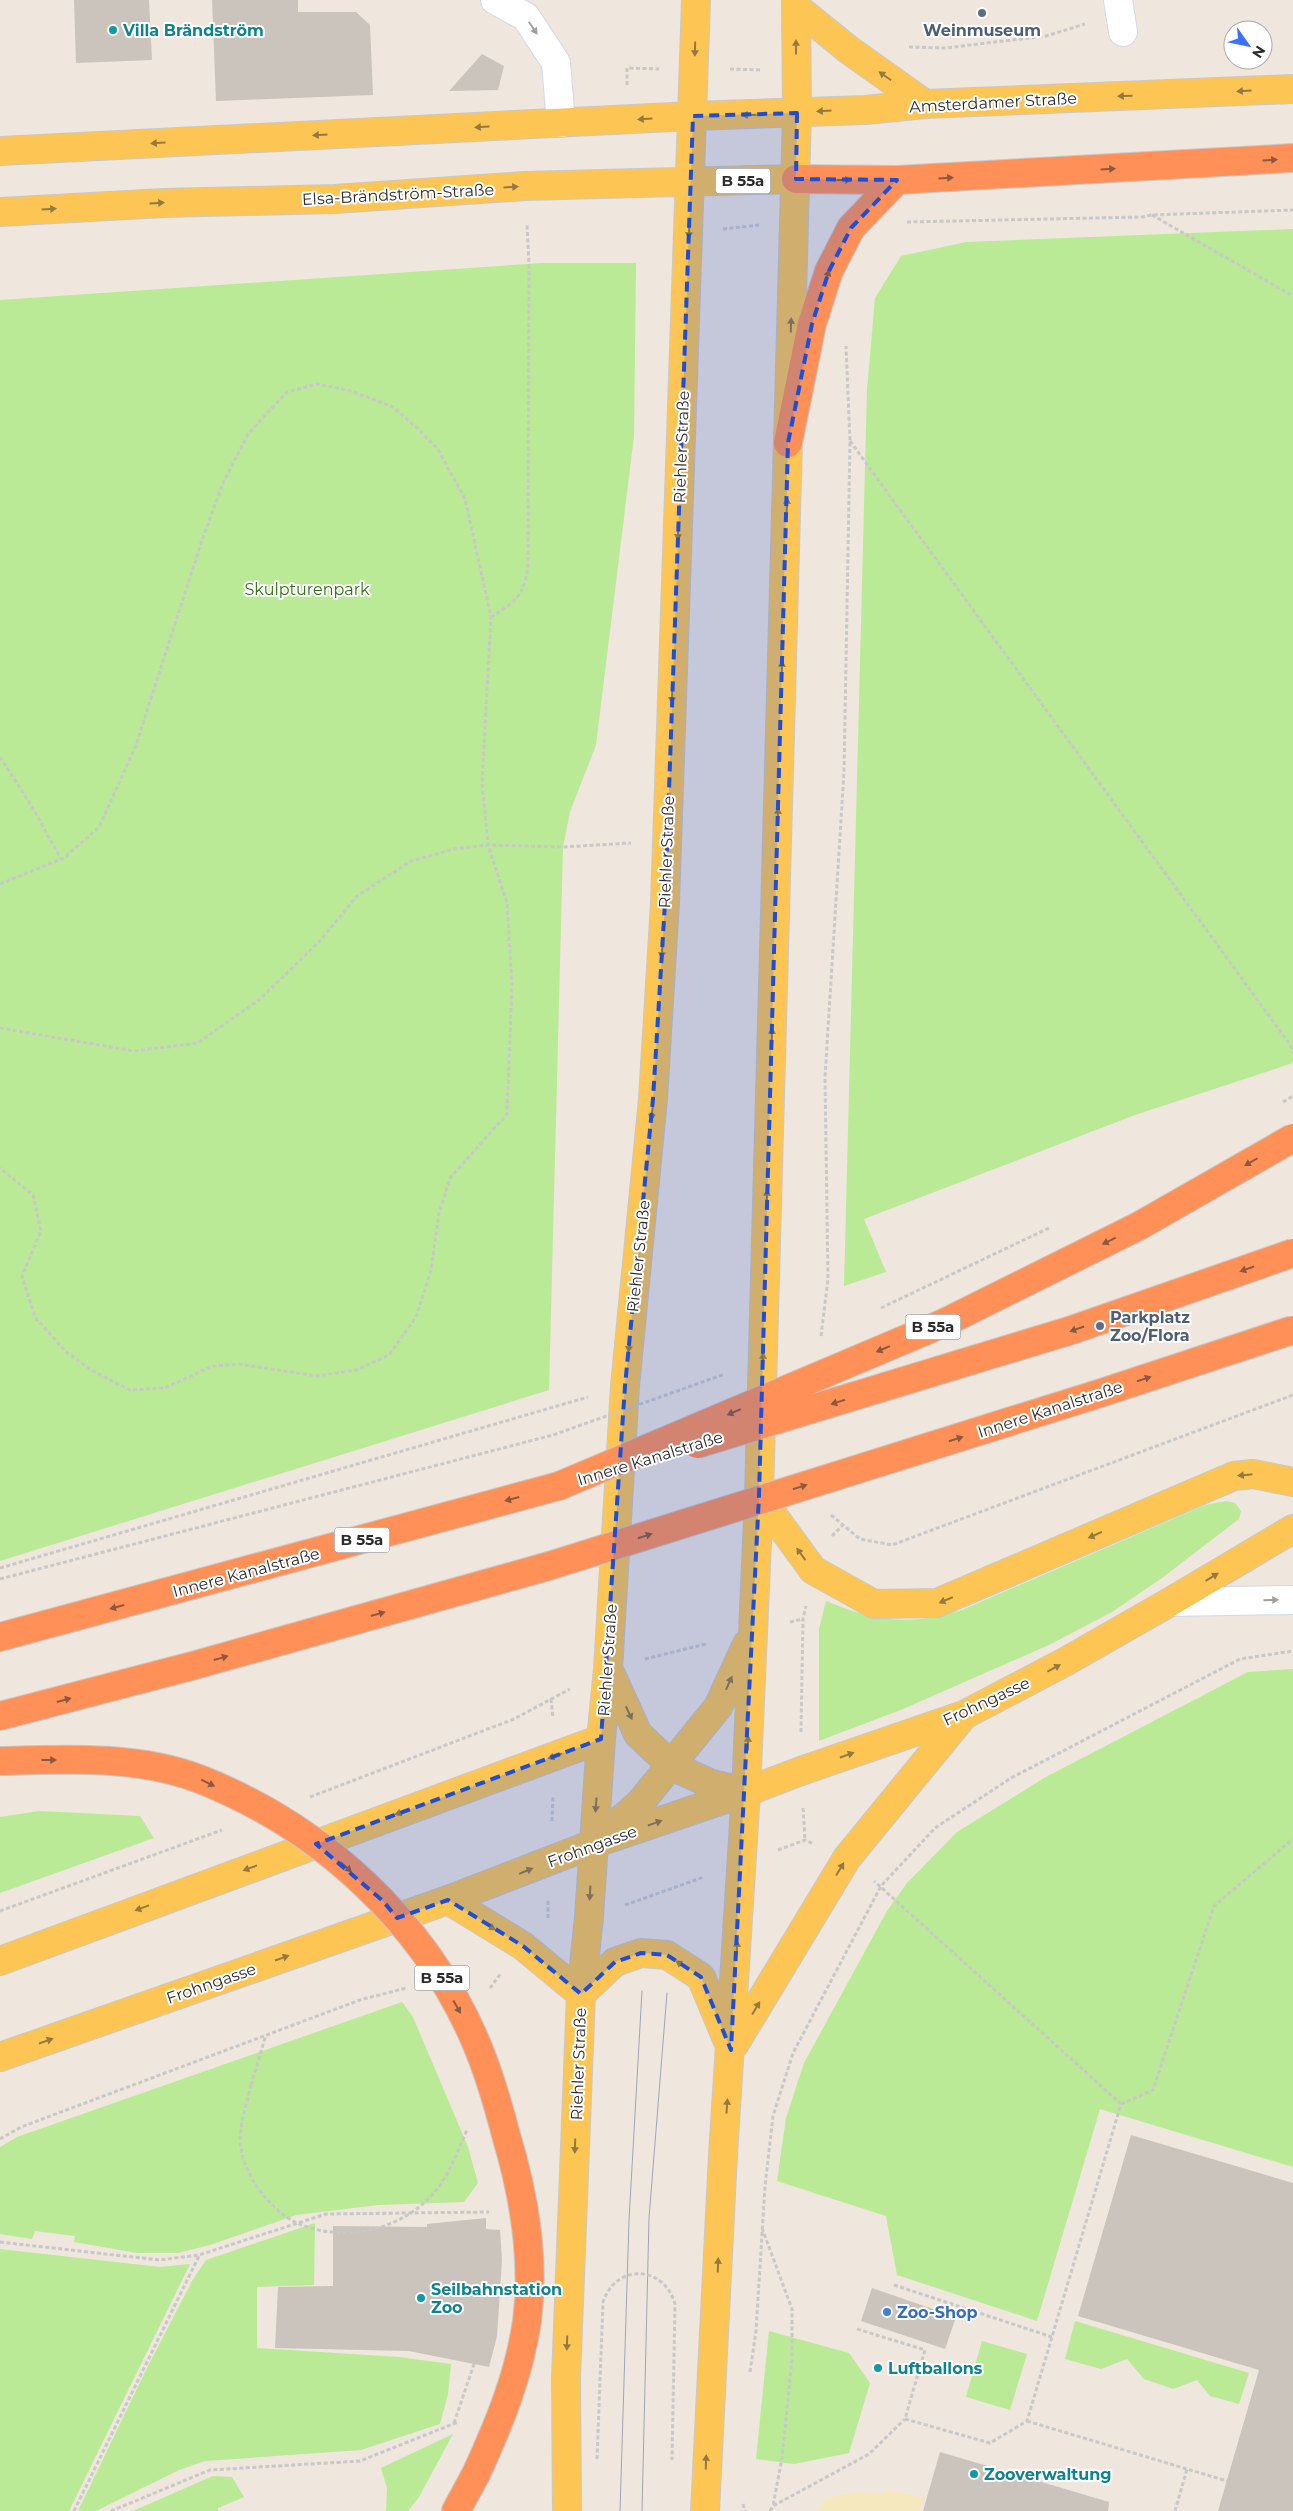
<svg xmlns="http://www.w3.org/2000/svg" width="1293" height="2511" viewBox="0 0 1293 2511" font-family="Montserrat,sans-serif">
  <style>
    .green { fill: #baea95 }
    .sand { fill: #f6e8be }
    .building { fill: #cac4bc }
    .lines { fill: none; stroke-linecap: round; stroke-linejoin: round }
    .minor-casing { stroke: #d2d8e6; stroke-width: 30 }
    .major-casing { stroke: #c8c8c8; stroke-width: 30 }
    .highway-casing { stroke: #c8c8c8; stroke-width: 30 }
    .path { stroke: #c8c8c8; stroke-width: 3; stroke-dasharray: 4 2.5; stroke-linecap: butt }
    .minor { stroke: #fff; stroke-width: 28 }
    .major { stroke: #fdc654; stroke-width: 28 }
    .highway { stroke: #ff9158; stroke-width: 28 }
    .tram { stroke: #9fa5b8; stroke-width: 1 }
    .highway-bridge-casing { stroke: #c8c8c8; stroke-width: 30; stroke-linecap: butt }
    .path-bridge { stroke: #c8c8c8; stroke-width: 3; stroke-dasharray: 4 2.5; stroke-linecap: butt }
    .highway-bridge { stroke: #ff9158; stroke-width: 28 }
    .oneway { fill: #a0a0a0 }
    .oneway2 { fill: #947940 }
    .oneway3 { fill: #8b5940 }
    .marked { fill: #1d4ed8; fill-opacity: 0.2; stroke: #1d4ed8; stroke-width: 4; stroke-dasharray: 10 6; stroke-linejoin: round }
    .service-dot { fill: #5c6f8a; stroke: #fff; stroke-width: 2 }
    .culture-dot { fill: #0f9aa8; stroke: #fff; stroke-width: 2 }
    .shop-dot { fill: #3f7fe0; stroke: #fff; stroke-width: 2 }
    .labels { text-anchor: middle; stroke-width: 4; stroke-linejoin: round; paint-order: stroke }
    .shield { fill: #fff; stroke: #6b6b6b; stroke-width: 1 }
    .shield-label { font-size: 15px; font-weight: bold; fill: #2c2c2c }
    .culture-label { font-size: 16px; font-weight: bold; fill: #0d838f; stroke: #fff; text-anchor: start }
    .service-label { font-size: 16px; font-weight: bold; fill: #4e5e75; stroke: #fff }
    .street-label { font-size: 16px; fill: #2c2c2c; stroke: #fff }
    .park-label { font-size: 16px; fill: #307214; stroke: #fff }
    .shop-label { font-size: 16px; font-weight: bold; fill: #366cbe; stroke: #fff; text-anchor: start }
  </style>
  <rect width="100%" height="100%" fill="#efe6dd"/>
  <!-- green -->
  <path class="green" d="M1293,229V1063L1135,1115L864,1219L886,1272L844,1286L867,390L875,298L901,256L966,242Z
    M542,263H636L634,436L596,745L570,812L563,847L549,1390L0,1561V300Z
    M1226,1501L1235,1503L1241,1511L1239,1519L1162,1578L1112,1612L1049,1645L903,1709L819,1741V1629L826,1601C876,1622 910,1626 962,1610L1205,1505Z
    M1293,1669V2167L1100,2109L1037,2321L897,2275L886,2216L777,2181L786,2118L804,2063L887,1911L907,1883L957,1832L1044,1778L1248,1672Z
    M39,1811L140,1816L154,1838L0,1893V1817Z
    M402,2002L413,2017L468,2147L478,2183L464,2202L378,2205L296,2215L210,2245L178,2253H137L74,2242L75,2236L35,2231L32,2239L0,2234V2147L17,2137Z
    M315,2223L314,2285L257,2287V2348L399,2357L451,2364L448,2394L440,2424L361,2450L205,2461L179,2470L96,2511H78L145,2372L192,2281L206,2260Z
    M0,2249L160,2267L190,2264L69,2511H0Z
    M1075,2321L1249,2373L1239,2404L1210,2396L1197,2380L1173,2389L1144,2379L1127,2359L1101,2369L1065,2359Z
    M769,2331L849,2353L870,2383L849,2453L794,2464L756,2459Z
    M982,2341L1027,2354L1010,2410L966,2397Z
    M453,2434L419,2497L408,2511H386L387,2488L381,2468Z
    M213,2476L232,2477L244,2497L218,2508V2511H133Z"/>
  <!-- sand -->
  <path class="sand" d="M887,2489L924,2498L921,2511H815L823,2506L821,2501C843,2491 862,2492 886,2493Z"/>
  <!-- building -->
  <path class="building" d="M74,0H149L152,60L76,63Z
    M212,0H298V12H356L370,25L373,95L216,101Z
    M482,54L504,66L498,90L449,91Z
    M1131,2135L1293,2183V2511H1218L1259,2370L1078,2316Z
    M486,2218V2229L500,2230L502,2260L497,2336L489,2367L409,2351L275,2348L278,2287L333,2286V2226L427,2227V2224Z
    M872,2288L956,2317L945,2349L861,2321Z
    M940,2452L1109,2502L1108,2511H923Z"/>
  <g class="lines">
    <!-- minor casing -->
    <g class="minor-casing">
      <path id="minor" d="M495,0L526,17L556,63L561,123
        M1118,0L1123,32
        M1170,1602L1293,1600"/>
    </g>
    <!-- major casing -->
    <g class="major-casing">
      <path id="major" d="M796,7L849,50L925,104
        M0,151L693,116L866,110L925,104L1293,89
        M0,212L164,203L335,199L525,186L796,179
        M759,1496L813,1570L874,1604L937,1603L1234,1476L1253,1474L1293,1482
        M609,1670L638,1734L672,1766L709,1783L746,1792
        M601,1837L640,1803L718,1707L747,1644
        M448,1900L523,1946L581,1994L615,1962L641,1953L667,1955L701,1977L729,2044
        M0,1961L601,1739
        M734,2045L847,1858L964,1715
        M0,2057L448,1900L593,1844L746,1792L801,1771L964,1715L1065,1662L1170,1602L1293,1529
        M567,2511L566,2378L581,1994L589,1917L601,1739L608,1669L625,1386L653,1099L665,903L696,0
        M705,2511L723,2155L746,1792L759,1496L797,113L796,0"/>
    </g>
    <!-- highway casing -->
    <g class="highway-casing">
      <path id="highway" d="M796,179L897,180L1293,158
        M788,443L812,324L829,271L851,228L897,180
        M0,1637L559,1486
        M0,1716L192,1666L549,1566
        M456,2511L476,2474"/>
    </g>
    <!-- path -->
    <path class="path" d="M909,47L945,48L1046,36L1085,24
      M730,69L762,70
      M627,85V68L659,69
      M1152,215L1293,296
      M907,222L1143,217L1151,215L1293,210
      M723,229L759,225
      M850,441L1291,1046L1293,1053
      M491,617C517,601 524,596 528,565L529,264L527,224
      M0,757L31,805L61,859
      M0,884L64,858L99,827L136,745L203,537L224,481L248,434L268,412L287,392L317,384L348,390L393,407L417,428L437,448L465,499L491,617L482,783L488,845L507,903L512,985L507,1114L450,1178L439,1213L431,1270L416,1317L389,1355L356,1370L317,1376L239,1364L212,1366L165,1388L130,1390L93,1371L66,1352L35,1317L22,1276L41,1231L33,1195L0,1168
      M0,1028L134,1051L198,1043L260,999L319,942L357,896L411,861L454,849L488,845L563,847L631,843
      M821,1336L828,1279L825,1077L844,772L850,441L846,346
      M831,1515L860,1539L892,1545L1293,1395
      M832,1536L842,1526
      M0,1568L588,1397
      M790,1622L803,1619
      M645,1659L706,1644
      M551,1699L553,1718
      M801,1732L803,1619L806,1606
      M310,1797L514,1719L570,1689
      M803,1808L805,1840
      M552,1821L553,1795
      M778,1850L805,1840L814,1844
      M625,1905L704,1877
      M0,1911L222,1830
      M548,1918V1899
      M490,1988L501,1973
      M251,2085L266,2035
      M1121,2104L1153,2090L1214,1906L1293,1839
      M0,2139L21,2127L360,2000L406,1988
      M762,2228L792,2309V2358L782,2458L773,2506
      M0,2242L159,2260L199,2255L326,2214L489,2212
      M894,2285L1052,2337
      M857,2329L925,2350L905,2419L990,2443L1027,2421L1121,2104L874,1881
      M750,2372L756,2331L765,2186L773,2116L793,2053L881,1886L935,1828L1011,1778L1240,1659L1293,1651
      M1027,2421L1227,2481
      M454,2423L474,2364
      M743,2504L745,2511
      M74,2511L199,2256
      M111,2511L210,2470L360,2461L458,2422
      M770,2511L773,2506L869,2454L905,2419
      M1175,2511L1187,2469"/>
    <!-- minor -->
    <use href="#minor" class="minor"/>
    <!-- major -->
    <use href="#major" class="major"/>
    <!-- highway -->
    <use href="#highway" class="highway"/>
    <!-- tram -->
    <path class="tram" d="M620,2511L629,2220L642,1991
      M642,2511L649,2218L667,1993"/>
    <!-- highway-bridge casing -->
    <g class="highway-bridge-casing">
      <path id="highway-bridge" d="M697,1444L1072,1330L1293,1253
        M559,1486L944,1323L1139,1226L1293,1138
        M549,1566L1101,1393L1293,1330
        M0,1761C66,1759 139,1755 202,1780C322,1828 424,1922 475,2040C488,2070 498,2104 506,2135C524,2195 535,2257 527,2321C519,2376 499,2424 476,2474"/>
    </g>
    <!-- path-bridge -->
    <path class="path-bridge" d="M1283,1102L1293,1096
      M881,1308L1049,1228
      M0,1579L553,1435L725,1374
      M251,2085C246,2106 238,2128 241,2149C243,2165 254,2184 264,2196C273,2206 284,2217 297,2223C342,2243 400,2231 433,2194C449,2176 457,2152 467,2130
      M597,2459L603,2302C616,2263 664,2265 675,2304L672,2460"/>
    <!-- highway-bridge -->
    <use href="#highway-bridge" class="highway-bridge"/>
  </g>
  <!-- one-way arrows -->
  <defs><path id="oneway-solid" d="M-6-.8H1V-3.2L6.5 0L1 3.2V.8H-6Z" transform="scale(1.25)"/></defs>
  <g class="oneway">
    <use href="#oneway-solid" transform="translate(533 28) rotate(56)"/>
    <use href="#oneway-solid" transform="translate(1271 1600) rotate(-2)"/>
  </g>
  <g class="oneway2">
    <use href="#oneway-solid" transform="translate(796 47) rotate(-90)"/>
    <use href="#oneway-solid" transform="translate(695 49) rotate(91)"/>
    <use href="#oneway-solid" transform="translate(885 76) rotate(-145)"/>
    <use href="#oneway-solid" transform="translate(1244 91) rotate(177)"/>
    <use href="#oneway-solid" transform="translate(1125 96) rotate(178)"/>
    <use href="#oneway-solid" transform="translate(824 111) rotate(177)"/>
    <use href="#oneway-solid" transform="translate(749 115) rotate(178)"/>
    <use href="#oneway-solid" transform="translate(645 119) rotate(176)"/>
    <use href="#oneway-solid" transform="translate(482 127) rotate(177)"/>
    <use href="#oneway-solid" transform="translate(320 135) rotate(177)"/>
    <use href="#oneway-solid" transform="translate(158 143) rotate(177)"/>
    <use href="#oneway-solid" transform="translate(511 187) rotate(-4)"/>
    <use href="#oneway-solid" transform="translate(157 203) rotate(-3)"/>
    <use href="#oneway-solid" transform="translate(49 209) rotate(-3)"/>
    <use href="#oneway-solid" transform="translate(689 231) rotate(92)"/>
    <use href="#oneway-solid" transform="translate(791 325) rotate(-88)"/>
    <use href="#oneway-solid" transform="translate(787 505) rotate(-88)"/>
    <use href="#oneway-solid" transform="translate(678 533) rotate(92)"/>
    <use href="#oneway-solid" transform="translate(782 668) rotate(-88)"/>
    <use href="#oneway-solid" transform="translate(672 696) rotate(92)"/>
    <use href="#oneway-solid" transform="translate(778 815) rotate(-88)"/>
    <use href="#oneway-solid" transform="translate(662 951) rotate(93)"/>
    <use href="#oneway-solid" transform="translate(772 1035) rotate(-88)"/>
    <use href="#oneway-solid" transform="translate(652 1113) rotate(96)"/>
    <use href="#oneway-solid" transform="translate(767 1197) rotate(-88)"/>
    <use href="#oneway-solid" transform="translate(629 1345) rotate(96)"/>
    <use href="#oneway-solid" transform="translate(763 1360) rotate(-88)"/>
    <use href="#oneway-solid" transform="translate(1245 1475) rotate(174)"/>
    <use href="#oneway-solid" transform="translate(1095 1535) rotate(156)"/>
    <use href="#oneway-solid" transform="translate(801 1554) rotate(-126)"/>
    <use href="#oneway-solid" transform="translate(1212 1577) rotate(-31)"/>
    <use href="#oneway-solid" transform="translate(946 1600) rotate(157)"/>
    <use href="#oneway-solid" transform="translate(1054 1668) rotate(-28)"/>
    <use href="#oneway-solid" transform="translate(729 1683) rotate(-66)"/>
    <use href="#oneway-solid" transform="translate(629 1713) rotate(65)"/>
    <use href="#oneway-solid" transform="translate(748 1743) rotate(-88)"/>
    <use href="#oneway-solid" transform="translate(847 1755) rotate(-19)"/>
    <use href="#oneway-solid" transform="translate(555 1756) rotate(160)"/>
    <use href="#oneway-solid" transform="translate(596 1805) rotate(94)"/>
    <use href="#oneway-solid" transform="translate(402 1812) rotate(160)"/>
    <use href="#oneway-solid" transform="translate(655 1823) rotate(-19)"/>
    <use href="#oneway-solid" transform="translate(250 1868) rotate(160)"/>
    <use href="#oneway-solid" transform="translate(840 1869) rotate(-59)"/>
    <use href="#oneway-solid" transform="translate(526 1871) rotate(-22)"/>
    <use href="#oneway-solid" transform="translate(590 1893) rotate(93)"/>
    <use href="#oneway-solid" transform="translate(142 1908) rotate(160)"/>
    <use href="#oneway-solid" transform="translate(489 1926) rotate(31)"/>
    <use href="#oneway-solid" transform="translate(737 1948) rotate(-87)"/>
    <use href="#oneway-solid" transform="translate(282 1958) rotate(-19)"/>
    <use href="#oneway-solid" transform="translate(682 1965) rotate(-147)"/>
    <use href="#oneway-solid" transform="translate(756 2008) rotate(-59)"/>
    <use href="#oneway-solid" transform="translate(46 2041) rotate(-19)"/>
    <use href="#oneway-solid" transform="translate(727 2106) rotate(-86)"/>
    <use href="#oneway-solid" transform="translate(575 2146) rotate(92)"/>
    <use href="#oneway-solid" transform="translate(718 2265) rotate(-88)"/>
    <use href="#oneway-solid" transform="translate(567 2343) rotate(92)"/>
    <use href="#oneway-solid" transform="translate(706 2462) rotate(-88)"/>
  </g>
  <g class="oneway3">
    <use href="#oneway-solid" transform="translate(1270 160) rotate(-3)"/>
    <use href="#oneway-solid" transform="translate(1108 169) rotate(-3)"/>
    <use href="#oneway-solid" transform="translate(946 178) rotate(-3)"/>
    <use href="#oneway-solid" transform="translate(844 180)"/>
    <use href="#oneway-solid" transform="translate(827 277) rotate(-71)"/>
    <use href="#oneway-solid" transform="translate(1251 1162) rotate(150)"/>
    <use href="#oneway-solid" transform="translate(1109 1241) rotate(154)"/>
    <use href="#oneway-solid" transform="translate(1247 1269) rotate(161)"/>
    <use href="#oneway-solid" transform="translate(1077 1329) rotate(161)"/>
    <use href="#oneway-solid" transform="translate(883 1349) rotate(157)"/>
    <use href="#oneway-solid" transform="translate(1144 1379) rotate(-18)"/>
    <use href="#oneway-solid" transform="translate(838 1402) rotate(163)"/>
    <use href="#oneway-solid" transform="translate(734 1412) rotate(157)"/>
    <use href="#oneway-solid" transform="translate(956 1439) rotate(-17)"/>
    <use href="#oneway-solid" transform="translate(800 1487) rotate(-17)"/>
    <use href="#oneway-solid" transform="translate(512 1499) rotate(165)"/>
    <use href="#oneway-solid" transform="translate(645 1536) rotate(-17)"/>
    <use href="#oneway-solid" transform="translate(117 1607) rotate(165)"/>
    <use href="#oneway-solid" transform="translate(378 1614) rotate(-16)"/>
    <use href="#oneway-solid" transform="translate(221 1658) rotate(-16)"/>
    <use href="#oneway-solid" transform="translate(64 1700) rotate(-15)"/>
    <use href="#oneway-solid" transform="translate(49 1760)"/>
    <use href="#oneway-solid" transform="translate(208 1783) rotate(26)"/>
    <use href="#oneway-solid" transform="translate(346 1867) rotate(42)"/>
    <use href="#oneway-solid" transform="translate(457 2007) rotate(61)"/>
  </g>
  <!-- marked area -->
  <path class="marked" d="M797,113L796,179L897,180L851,228L829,271L812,324L788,443L759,1496L731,2050L701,1977L667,1955L641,1953L615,1962L581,1994L523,1946L448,1900L397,1918L383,1901L316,1844L601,1739L625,1386L653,1099L665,903L693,116Z"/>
  <!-- markers -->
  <g class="service-dot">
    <circle cx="982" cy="13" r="5"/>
    <circle cx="1100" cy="1326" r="5"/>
  </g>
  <g class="culture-dot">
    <circle cx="113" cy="30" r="5"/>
    <circle cx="421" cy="2298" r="5"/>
    <circle cx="878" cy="2368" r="5"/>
    <circle cx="974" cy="2474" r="5"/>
  </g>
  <circle class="shop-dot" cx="887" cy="2312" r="5"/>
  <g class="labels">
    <!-- shield labels -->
    <g class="shield">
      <rect x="715.5" y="168.5" width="55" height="25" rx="4"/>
      <rect x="905.5" y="1314.5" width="55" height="25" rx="4"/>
      <rect x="334.5" y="1527.5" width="55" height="25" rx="4"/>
      <rect x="414.5" y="1965.5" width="55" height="25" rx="4"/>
    </g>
    <g class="shield-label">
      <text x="743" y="186">B 55a</text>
      <text x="933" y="1332">B 55a</text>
      <text x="362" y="1545">B 55a</text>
      <text x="442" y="1983">B 55a</text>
    </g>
    <!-- culture labels -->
    <g class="culture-label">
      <text x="123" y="36">Villa Brändström</text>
      <text x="431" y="2295">Seilbahnstation<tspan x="431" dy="18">Zoo</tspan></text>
      <text x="888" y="2374">Luftballons</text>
      <text x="984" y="2480">Zooverwaltung</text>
    </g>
    <!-- service labels -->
    <g class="service-label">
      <text x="982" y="36">Weinmuseum</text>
      <text x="1110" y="1323" text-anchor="start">Parkplatz<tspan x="1110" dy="18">Zoo/Flora</tspan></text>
    </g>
    <!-- street labels -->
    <g class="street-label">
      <text transform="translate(993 102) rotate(-3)" y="6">Amsterdamer Straße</text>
      <text transform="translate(398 194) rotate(-3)" y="6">Elsa-Brändström-Straße</text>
      <text transform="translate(681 447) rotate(-88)" y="6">Riehler Straße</text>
      <text transform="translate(666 852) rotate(-88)" y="6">Riehler Straße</text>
      <text transform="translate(638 1256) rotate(-84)" y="6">Riehler Straße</text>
      <text transform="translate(1050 1409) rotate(-18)" y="6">Innere Kanalstraße</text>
      <text transform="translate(650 1458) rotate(-17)" y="6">Innere Kanalstraße</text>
      <text transform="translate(246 1572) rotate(-15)" y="6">Innere Kanalstraße</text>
      <text transform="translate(607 1660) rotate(-86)" y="6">Riehler Straße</text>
      <text transform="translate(986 1701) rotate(-25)" y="6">Frohngasse</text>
      <text transform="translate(592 1846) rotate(-20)" y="6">Frohngasse</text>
      <text transform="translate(211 1983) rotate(-19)" y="6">Frohngasse</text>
      <text transform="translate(578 2064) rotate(-88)" y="6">Riehler Straße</text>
    </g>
    <!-- park labels -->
    <g class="park-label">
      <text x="307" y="595">Skulpturenpark</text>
    </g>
    <!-- shop labels -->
    <g class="shop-label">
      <text x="897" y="2318">Zoo-Shop</text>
    </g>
  </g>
  <!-- north arrow -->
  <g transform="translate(1248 45) rotate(123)"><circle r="24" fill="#ffffff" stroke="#ababab"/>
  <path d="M0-4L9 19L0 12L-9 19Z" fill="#3a71ff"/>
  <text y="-8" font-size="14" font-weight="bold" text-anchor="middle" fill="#2c2c2c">N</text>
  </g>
</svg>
